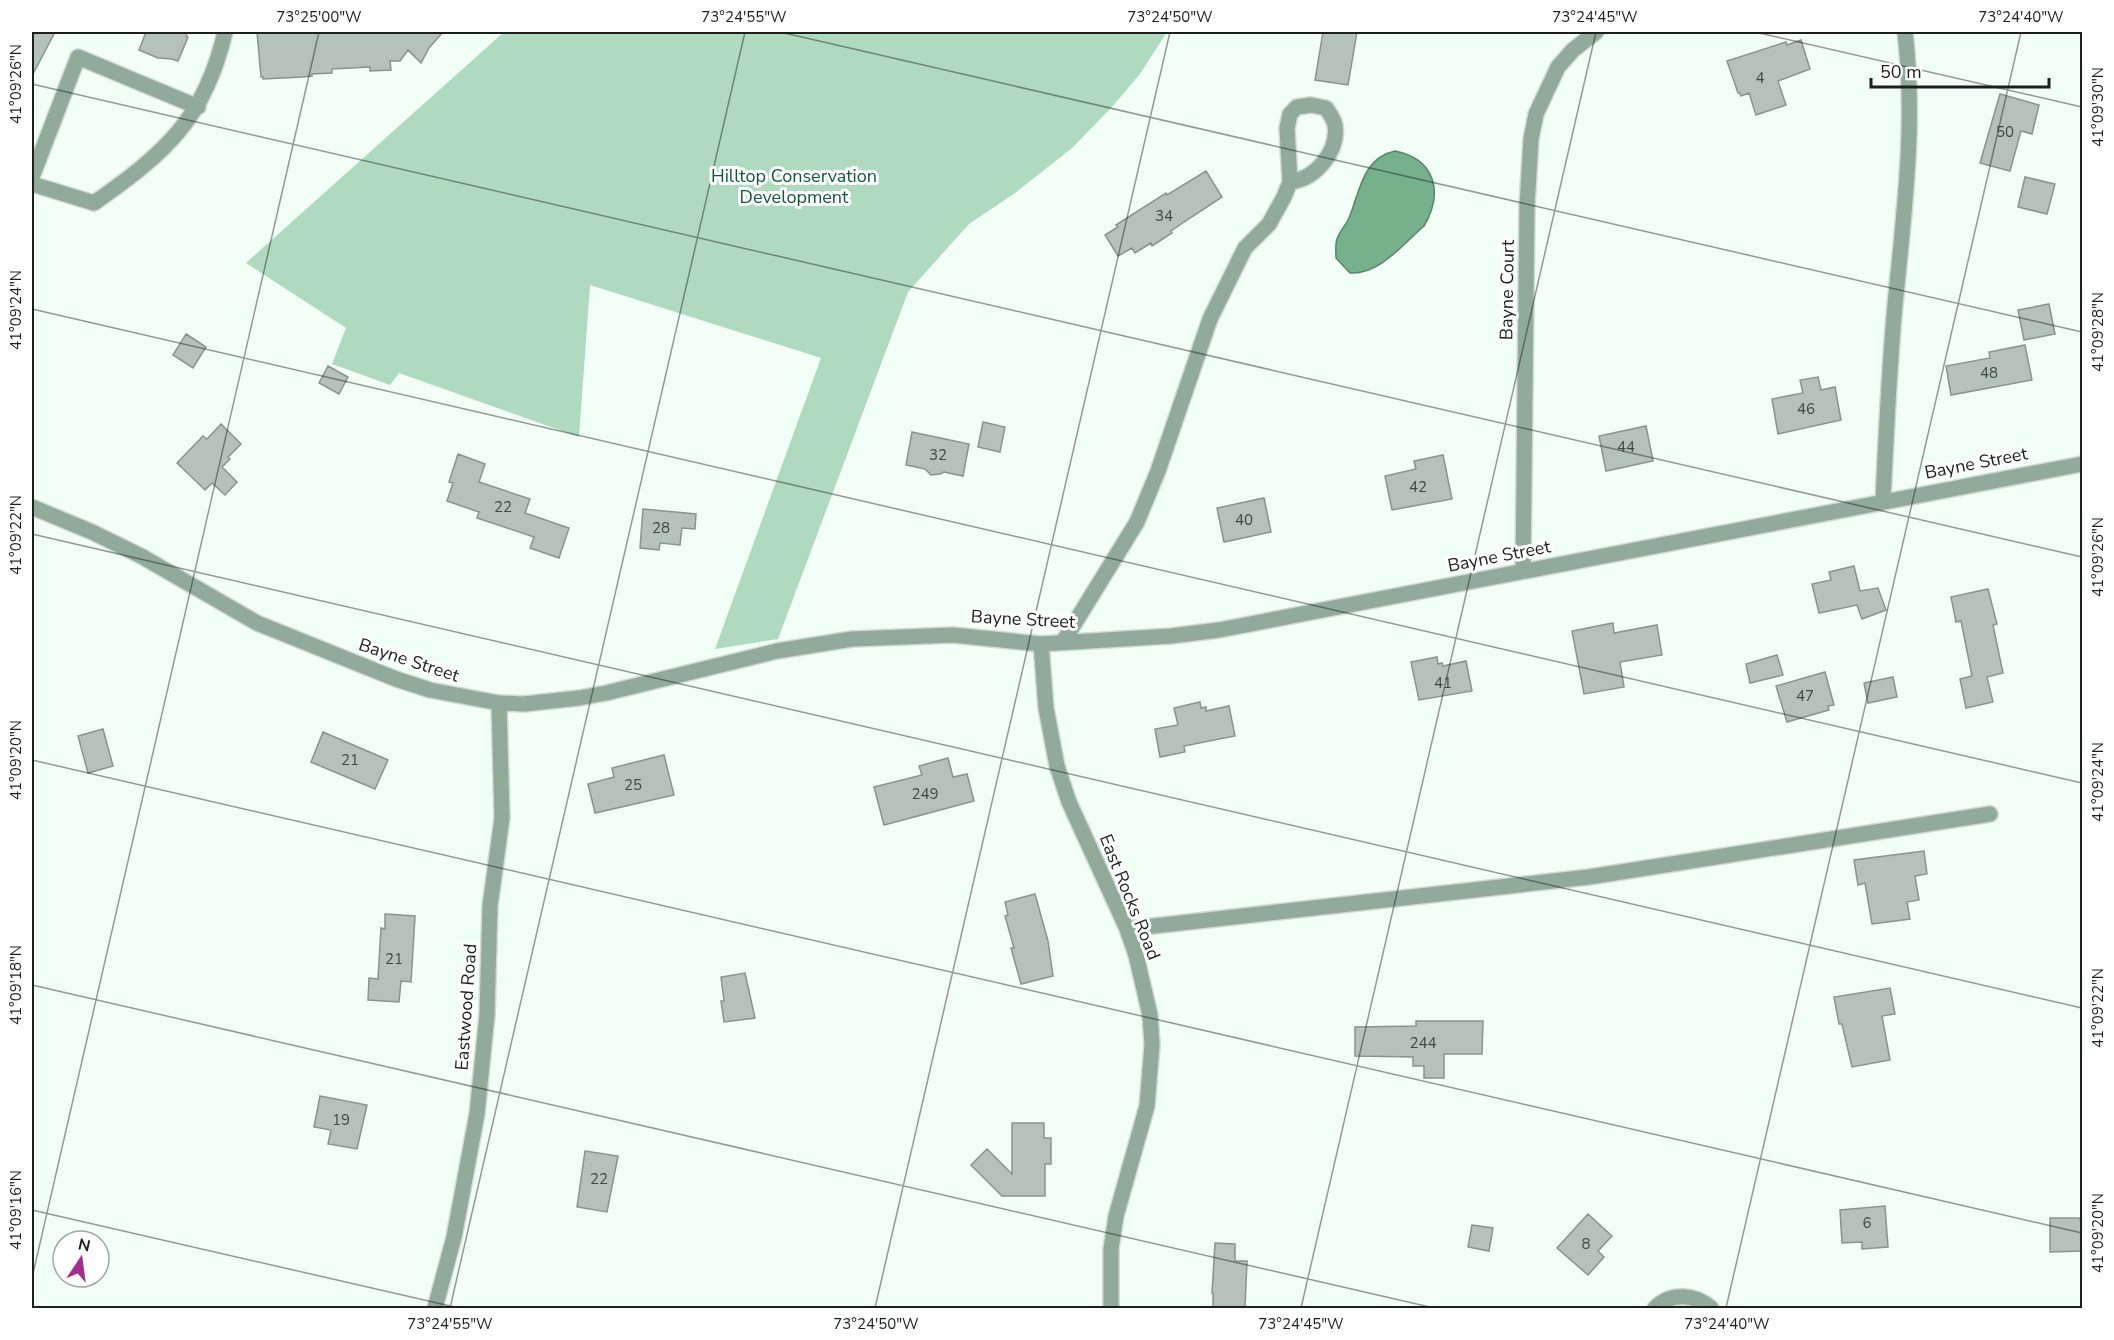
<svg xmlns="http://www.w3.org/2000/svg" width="2114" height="1340" viewBox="0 0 2114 1340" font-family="'Nunito Sans',sans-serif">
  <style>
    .green { fill: #afdabf }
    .water { fill: #76b08d; stroke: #5b856b; stroke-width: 1.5 }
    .building { fill: #b4c2b9; stroke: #87958b; stroke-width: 1.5 }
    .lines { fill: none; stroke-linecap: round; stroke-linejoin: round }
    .minor-casing { stroke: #d0dbd3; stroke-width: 18 }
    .minor { stroke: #91aa9a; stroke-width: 15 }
    .ticks { fill: none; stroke: #1b201d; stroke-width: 1.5; stroke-opacity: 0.45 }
    .labels { text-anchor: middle; stroke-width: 6; stroke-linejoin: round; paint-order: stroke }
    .number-label { font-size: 15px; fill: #414844 }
    .park-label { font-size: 18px; fill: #115736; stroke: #fff }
    .street-label { font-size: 18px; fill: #1b201d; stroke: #fff }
    .neatline { fill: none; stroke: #1b201d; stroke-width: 2 }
    .ticks-label { font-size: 15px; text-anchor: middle; fill: #1b201d }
  </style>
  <rect width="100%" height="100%" fill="#f2fff6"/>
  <!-- green -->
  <path class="green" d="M504,32H1167L1140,74L1111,108L1072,148L1015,193L969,224L908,292L778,639L715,649L821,358L590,285L579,437L399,373L390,385L332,364L346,328L246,263Z"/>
  <!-- water -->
  <path class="water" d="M1395,151C1435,159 1444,192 1424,226C1403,244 1379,275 1350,273L1336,258C1336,252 1335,245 1337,239C1339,232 1346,225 1349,218C1360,192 1362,158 1395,151Z"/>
  <!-- building -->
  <path class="building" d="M32,32H55L32,76Z
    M146,32H188L186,36L188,37L178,61L172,59L158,58L139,50Z
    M257,32H443L429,48L421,63L408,50L400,61H390L391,70L370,71V67L332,69V73L312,74V76L303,77L263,79V77H261Z
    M1323,32H1357L1348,85L1315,80Z
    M1801,40L1810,69L1778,81L1786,105L1756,115L1749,93L1741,96L1740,93H1738L1727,61L1786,42L1787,45Z
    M2000,94L2039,105L2032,134L2021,131L2010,171L1980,163Z
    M1206,171L1222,197L1184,222L1171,231L1172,233L1152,246L1151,243L1135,253L1132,248L1118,256L1105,235L1118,227L1116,225L1166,193L1167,195Z
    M2025,177L2055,184L2047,214L2018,207Z
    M2049,304L2055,334L2024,340L2018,310Z
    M186,334L206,347L193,368L173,355Z
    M2025,345L2032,380L1951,395L1946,366L1990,358L1989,352Z
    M328,366L348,377L339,394L319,383Z
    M1818,377L1821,390L1835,387L1841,420L1778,434L1772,399L1803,393L1800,380Z
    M983,422L1005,427L1000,452L978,447Z
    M221,424L241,444L228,457L230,459L222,467L237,482L225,495L212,483L205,490L177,463L203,436L207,439Z
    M1646,426L1653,461L1606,471L1599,436Z
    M912,432L969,444L963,476L944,472L940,474L931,475L925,469L906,465Z
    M458,454L485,464L479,482L530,499L525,513L569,528L559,558L530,548L534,537L477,518L479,512L447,501L453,483L449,482Z
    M1443,455L1452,499L1392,510L1385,476L1416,469L1414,461Z
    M1264,498L1271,532L1224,542L1217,508Z
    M643,509L696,514L695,529L682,528L680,545L660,543L659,550L640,548Z
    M1854,566L1860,591L1878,588L1886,610L1862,619L1857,605L1819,613L1812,584L1831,580L1829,572Z
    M1988,589L1997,624L1993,625L2003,673L1987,677L1993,702L1966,708L1960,679L1972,676L1961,621L1956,622L1951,597Z
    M1613,623L1614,633L1657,625L1662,655L1620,662L1624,687L1584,694L1572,631Z
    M1777,655L1783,675L1750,683L1746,664Z
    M1437,657L1438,664L1442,663L1443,666L1466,661L1472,691L1419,700L1411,662Z
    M1825,672L1834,705L1828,706L1829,710L1787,722L1776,686Z
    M1893,677L1897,697L1868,703L1864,683Z
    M1200,702L1201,708L1206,707V711L1229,706L1235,736L1184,746L1185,752L1160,757L1155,729L1178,725L1174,708Z
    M103,729L113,766L88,773L78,736Z
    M323,732L388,760L375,789L311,762Z
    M664,755L674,795L595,813L588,784L614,777L612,768Z
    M948,758L953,777L967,774L974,801L884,825L874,787L922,775L919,766Z
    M1924,851L1927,874L1915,876L1919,900L1907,902L1910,919L1872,924L1865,883L1858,885L1854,860Z
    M1035,894L1048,941L1053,976L1021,984L1011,948H1014L1005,916L1008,915L1005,902Z
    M385,914L415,916L411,982L401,981L399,1002L368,1000L369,978L378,979L381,928L385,929Z
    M745,973L755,1018L724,1022L721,1001H724L721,977Z
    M1890,988L1895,1014L1882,1016L1890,1060L1852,1067L1842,1024H1839L1834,997Z
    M1416,1021H1483L1482,1054H1444V1078H1424V1066H1413V1057L1355,1056V1027L1416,1026Z
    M320,1096L367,1105L357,1149L328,1144L331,1130L314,1127Z
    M1012,1123H1044V1138H1051V1164H1045V1196H1002L971,1165L987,1149L1012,1174Z
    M585,1151L618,1156L607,1212L577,1207Z
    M1885,1206L1888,1247L1862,1249V1242L1842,1243L1840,1210Z
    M1588,1214L1612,1236L1598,1251L1604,1257L1588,1275L1557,1248Z
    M2050,1218H2080V1220H2082V1251L2050,1252Z
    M1472,1225L1493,1228L1489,1251L1468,1247Z
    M1215,1243L1235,1244V1261H1247L1245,1308H1213V1293H1212Z"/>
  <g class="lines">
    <!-- minor casing -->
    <g class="minor-casing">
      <path id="minor" d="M32,177L78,57L198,107
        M32,184L94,203C165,153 205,119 225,32
        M1883,501C1886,436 1889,370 1895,305C1904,212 1916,124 1905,32
        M32,507L92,532L141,556L257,623L396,679L430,690L499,703L524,704L579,698L606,693L777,651L852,639L953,635L1041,644L1171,636L1219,630L2082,464
        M1523,571L1527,206L1531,139L1536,114L1558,67L1573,50L1596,32
        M1063,642L1137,522L1158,471L1210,319L1245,248L1269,224L1284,197L1290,182L1287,128L1290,114L1297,107L1311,105L1326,108C1329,113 1334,119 1335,125C1339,152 1315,179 1290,182
        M1041,644L1046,708L1057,766L1069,802L1127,929L1136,955L1150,1015L1152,1045L1147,1106L1116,1216L1111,1249V1308
        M1127,929L1589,877L1990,814
        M435,1308L454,1237L477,1114L487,1015L490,906L502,818L499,703
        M1655,1308C1671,1292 1695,1294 1711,1308"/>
    </g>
    <!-- minor -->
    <use href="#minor" class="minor"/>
  </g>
  <!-- ticks -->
  <path class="ticks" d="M780,32L2082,332M1755,32L2082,107M32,84L2082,557M32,309L2082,783M32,534L2082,1008M32,760L2082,1233M32,985L1434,1308M32,1210L459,1308M32,1278L319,32M450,1308L745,32M875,1308L1170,32M1301,1308L1596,32M1726,1308L2021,32"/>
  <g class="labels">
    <!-- number labels -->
    <g class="number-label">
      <text x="1760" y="83">4</text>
      <text x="2005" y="137">50</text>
      <text x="1164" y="221">34</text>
      <text x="1989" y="378">48</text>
      <text x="1806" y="414">46</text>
      <text x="1626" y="452">44</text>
      <text x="938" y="460">32</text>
      <text x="1418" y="492">42</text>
      <text x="503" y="512">22</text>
      <text x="1244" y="525">40</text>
      <text x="661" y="533">28</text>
      <text x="1443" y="688">41</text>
      <text x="1805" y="701">47</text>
      <text x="350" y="765">21</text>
      <text x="633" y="790">25</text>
      <text x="925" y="799">249</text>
      <text x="394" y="964">21</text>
      <text x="1423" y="1048">244</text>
      <text x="341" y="1125">19</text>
      <text x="599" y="1184">22</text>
      <text x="1867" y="1228">6</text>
      <text x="1586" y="1249">8</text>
    </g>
    <!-- park labels -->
    <g class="park-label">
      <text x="794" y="182">Hilltop Conservation<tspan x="794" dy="21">Development</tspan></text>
    </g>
    <!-- street labels -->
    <g class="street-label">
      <text transform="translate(1507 290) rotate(-89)" y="6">Bayne Court</text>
      <text transform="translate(1976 463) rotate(-11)" y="6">Bayne Street</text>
      <text transform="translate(1499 556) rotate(-11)" y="6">Bayne Street</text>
      <text transform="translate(1023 619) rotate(3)" y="6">Bayne Street</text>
      <text transform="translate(409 660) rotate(18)" y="6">Bayne Street</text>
      <text transform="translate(1130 897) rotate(68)" y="6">East Rocks Road</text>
      <text transform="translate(466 1007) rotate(-86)" y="6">Eastwood Road</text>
    </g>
  </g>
  <!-- border -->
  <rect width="2114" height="1340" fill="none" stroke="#ffffff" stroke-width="66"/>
  <!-- north arrow -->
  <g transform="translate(81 1259) rotate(13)"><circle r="28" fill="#ffffff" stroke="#a4a6a5" stroke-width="1.5"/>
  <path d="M0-4.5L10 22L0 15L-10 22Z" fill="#a3308b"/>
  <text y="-9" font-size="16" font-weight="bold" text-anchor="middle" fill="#1b201d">N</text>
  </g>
  <!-- scale -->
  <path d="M1871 78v9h178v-9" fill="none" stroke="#1b201d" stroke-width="3"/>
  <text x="1880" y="78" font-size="18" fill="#1b201d" stroke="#ffffff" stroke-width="4.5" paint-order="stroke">50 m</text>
  <rect x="33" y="33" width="2048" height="1274" class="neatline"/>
  <g class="ticks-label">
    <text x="319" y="22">73°25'00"W</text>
    <text x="744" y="22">73°24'55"W</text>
    <text x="1170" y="22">73°24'50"W</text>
    <text x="1595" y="22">73°24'45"W</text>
    <text x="2021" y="22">73°24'40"W</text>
    <text transform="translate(16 84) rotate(-90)" y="5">41°09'26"N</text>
    <text transform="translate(2098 107) rotate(-90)" y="5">41°09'30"N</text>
    <text transform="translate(16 310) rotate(-90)" y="5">41°09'24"N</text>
    <text transform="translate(2098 332) rotate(-90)" y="5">41°09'28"N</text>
    <text transform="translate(16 535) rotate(-90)" y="5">41°09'22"N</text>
    <text transform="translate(2098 557) rotate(-90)" y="5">41°09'26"N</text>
    <text transform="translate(16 760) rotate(-90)" y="5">41°09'20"N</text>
    <text transform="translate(2098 782) rotate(-90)" y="5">41°09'24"N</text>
    <text transform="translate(16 985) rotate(-90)" y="5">41°09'18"N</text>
    <text transform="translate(2098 1008) rotate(-90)" y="5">41°09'22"N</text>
    <text transform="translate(16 1210) rotate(-90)" y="5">41°09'16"N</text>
    <text transform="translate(2098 1233) rotate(-90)" y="5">41°09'20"N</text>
    <text x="450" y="1329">73°24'55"W</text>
    <text x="876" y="1329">73°24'50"W</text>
    <text x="1301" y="1329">73°24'45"W</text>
    <text x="1727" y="1329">73°24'40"W</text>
  </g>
</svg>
